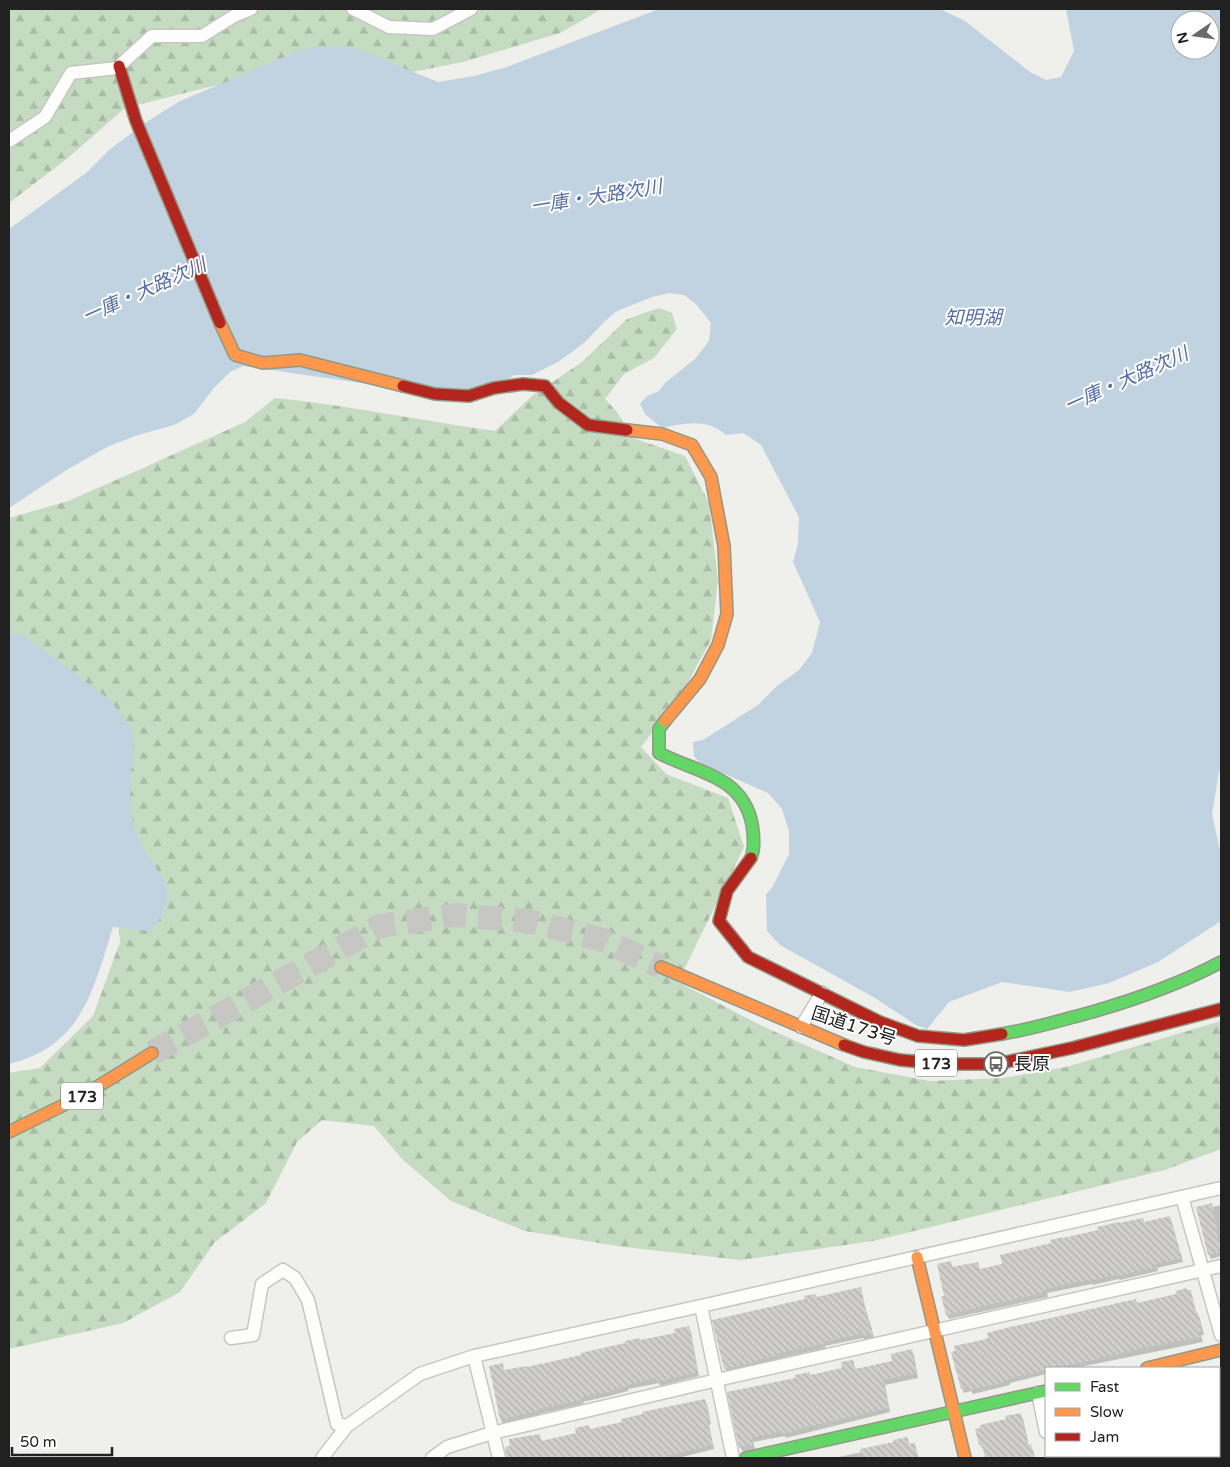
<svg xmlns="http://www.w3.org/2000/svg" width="1230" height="1467" viewBox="0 0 1230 1467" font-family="'Varela Round','Noto Sans JP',sans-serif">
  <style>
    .forest { fill: url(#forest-firs) }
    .water { fill: #c1d3e0; fill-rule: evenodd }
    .shadow { fill: #0003 }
    .building { fill: url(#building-back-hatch) }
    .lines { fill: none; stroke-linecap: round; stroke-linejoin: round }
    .highway-tunnel { stroke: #c6c6c3; stroke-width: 24; stroke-dasharray: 24 12; stroke-linecap: butt }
    .street-casing { stroke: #c6c6c4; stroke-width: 15 }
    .fast-casing { stroke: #939984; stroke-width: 14 }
    .slow-casing { stroke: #939984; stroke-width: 14 }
    .jam-casing { stroke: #939984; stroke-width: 14 }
    .street { stroke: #fdfdfc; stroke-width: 12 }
    .fast { stroke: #63d668; stroke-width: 11 }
    .slow { stroke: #ff974d; stroke-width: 11 }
    .jam { stroke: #b3261e; stroke-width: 11 }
    .labels { text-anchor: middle; stroke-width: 4; stroke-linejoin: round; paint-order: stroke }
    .shield { fill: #fff; stroke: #646464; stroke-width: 1 }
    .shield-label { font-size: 16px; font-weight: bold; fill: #212121 }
    .street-label { font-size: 18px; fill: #212121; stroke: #fff }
    .poi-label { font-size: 18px; fill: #212121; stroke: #fff; text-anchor: start }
    .water-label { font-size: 19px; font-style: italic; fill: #546eab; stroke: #fff }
  </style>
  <defs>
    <pattern id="forest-firs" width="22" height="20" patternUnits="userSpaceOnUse" patternTransform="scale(1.25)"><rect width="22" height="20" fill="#c6dcc2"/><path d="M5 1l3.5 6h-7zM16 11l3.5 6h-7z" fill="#aabca6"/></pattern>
    <pattern id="building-back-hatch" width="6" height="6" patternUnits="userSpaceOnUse" patternTransform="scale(1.25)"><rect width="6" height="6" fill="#d0cfcc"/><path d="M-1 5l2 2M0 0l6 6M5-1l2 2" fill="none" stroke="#b2b1af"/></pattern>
  </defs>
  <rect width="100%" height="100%" fill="#efefeb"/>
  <!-- forest -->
  <path class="forest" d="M9,9H602L560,33L463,62L387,77L292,71L209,87L125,108L69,157L9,203Z
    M659,308L672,313L677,329L654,358L624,374L605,399L617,412L633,438L685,456L709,503L718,580L711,640L681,695L641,747L666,774L728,798L744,847L678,982L760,1025L855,1067L930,1081L1003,1078L1066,1067L1221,1021V1149L1165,1170L873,1241L741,1260L624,1247L525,1231L451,1201L402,1159L374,1126L322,1120L297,1142L266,1203L214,1243L180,1292L123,1323L9,1349V1073L40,1068L93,1016L120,942L113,865L9,706V518L68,501L141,469L245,422L275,398C349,405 421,421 495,431L532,396L582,362L627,319Z"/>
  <!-- water -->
  <path class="water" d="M659,9H940L965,21L1030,72L1046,80L1061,77L1074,51L1066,9H1221V769L1219,772L1212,814L1221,855V921L1158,962L1109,983L1070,992L1002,982L949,1002L927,1029L916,1025L875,998L780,945L767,931L766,895L773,886L789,854V831L782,809L768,793L700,763L694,756L693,742L703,740L758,705L777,686L799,670L812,653L820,622L793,562L798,544L799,517L761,445L743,433L726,435C708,418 684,423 662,428L645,414L640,404L647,396L659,391L665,383L695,359L709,341L711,323L696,304L684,295L670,293L652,297L617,311L606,320L584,343L558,362L532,375H515L471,399L243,366L230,372L213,389L194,414L174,425L138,435L109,446L68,469L9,508V229L86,173L109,150L148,121L180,101L301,50L322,46L346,47L362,51L438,82L474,76L507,67ZM1180,20H1210V50H1180Z
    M9,633L26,637L110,700L132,729L134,752L131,770L130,811L140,844L164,880L168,896L163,915L150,931L113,927C93,991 82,1046 9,1064Z"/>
  <!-- shadow -->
  <path class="shadow" d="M1221,1205V1256L1211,1259L1209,1254L1213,1207Z
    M1170,1217L1183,1262L1157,1268L1158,1271L1120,1280L1119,1279L1093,1285L1092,1284L1047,1293L1048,1297L949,1319L947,1315L946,1297L950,1262L953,1268L977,1263L980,1270L1003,1265L1063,1240Z
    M860,1289L874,1338L865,1340L863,1338L825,1346L826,1348L781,1358V1359L727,1373L725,1368L816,1298Z
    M1190,1291L1197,1314L1200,1319L1204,1335H1201L1203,1342L1075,1368H1046V1374L1010,1383V1385L973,1394L971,1391L964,1393L962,1388L1138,1304Z
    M688,1327L691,1332L699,1376L660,1386L659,1383L628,1389V1391L609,1396L583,1402L584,1404L539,1414V1415L503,1424L501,1420L490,1367L502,1365L505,1372L527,1369L677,1334Z
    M911,1351L914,1355L918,1378L885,1385L890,1412L786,1438L785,1436L753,1442L755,1449L743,1452L740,1447L797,1379L809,1374L811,1376L844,1369L853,1361L856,1370L894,1362Z
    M1221,1370V1458H1218L1219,1371Z
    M704,1400L707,1404L711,1424L709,1425L714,1449L678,1458H509L506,1448L539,1435L542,1442L623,1423Z
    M1020,1414L1023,1419L1029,1446L1033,1450L1035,1458H987L984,1448H982L980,1444L1007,1420Z
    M907,1438L910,1445L914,1444L919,1458H834L862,1452Z
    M1067,1456H1106L1107,1458H1068Z
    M1143,1456H1189V1458H1143Z"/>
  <!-- building -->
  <path class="building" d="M1212,1203L1221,1252L1208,1255L1196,1207Z
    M1170,1216L1182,1258L1155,1264L1156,1267L1116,1276V1275L1089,1281L1088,1280L1045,1289L1046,1292L946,1315L941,1296H944L937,1264L951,1261L952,1267L978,1262L980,1269L1002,1264L1000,1255L1051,1243L1050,1240L1063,1237V1238L1098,1230L1097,1227L1119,1222V1223L1143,1218L1144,1222Z
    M861,1287L868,1321H870L873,1334L861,1336L860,1334L824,1342V1344L779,1353L780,1355L757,1360V1362L724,1369L712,1320L805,1299L804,1296L815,1294L816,1297Z
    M1187,1288V1290H1191L1196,1313H1198L1202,1330L1200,1331L1201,1337L1143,1348L1080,1363L1046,1368V1370L1034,1373L1008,1379L1009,1381L969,1390L968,1387L961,1389L951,1352L955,1351L954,1346L982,1340L988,1338L987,1333L1010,1327L1136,1299L1137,1303L1176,1294V1291Z
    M689,1326L698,1372L657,1382L656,1378L627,1385V1386L607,1392L582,1397V1400L537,1409L538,1411L500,1420L489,1366L503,1363L504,1370L526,1366L527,1367L581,1355V1353L625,1343V1341L640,1338V1340L675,1333L674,1329Z
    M912,1349L917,1373L883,1380L889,1408L795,1430L796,1431L782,1434V1431L752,1438L753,1445L739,1448L727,1392L795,1378V1375L810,1372V1375L842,1368L841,1362L853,1360L855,1369L892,1361L891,1354Z
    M705,1399L710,1420H707L713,1445L667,1456V1458H507L505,1447L510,1446L509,1439L540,1434L541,1441L576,1433L575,1428L589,1425L590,1429L622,1422L621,1419L643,1414L642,1412Z
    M1021,1413L1028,1445L1031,1444L1034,1458H985L982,1444L979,1445L975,1429L980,1428V1425L1006,1419L1005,1416Z
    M907,1437L909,1444L915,1443L918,1458H862L860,1449L894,1442L893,1440Z"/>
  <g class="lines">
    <!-- highway-tunnel -->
    <path class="highway-tunnel" d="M152,1053L380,926L455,915L529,921L603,940L661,967"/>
    <!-- street casing -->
    <g class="street-casing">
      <path id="street" d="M353,9L389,27L433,29L471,9
        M9,141L45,117L71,73L117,68L152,36H202L234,16L251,9
        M801,1027L822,993
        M1182,1197L1221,1335
        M701,1306L733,1458
        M231,1338L253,1335L262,1284L283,1270L295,1278L308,1300L337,1424L347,1426
        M474,1356L499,1458
        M1038,1393L1046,1432
        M1052,1456V1458
        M1129,1456V1458
        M1209,1456V1458
        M322,1458L347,1426L420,1374L474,1356L701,1306L1221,1188
        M432,1458L447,1447L492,1433L717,1380L1221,1266"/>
    </g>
    <!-- fast casing -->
    <g class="fast-casing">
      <path id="fast" d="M665,721L659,729V753C697,773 742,775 752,824C754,836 755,848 751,858
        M1002,1034C1033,1029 1062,1020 1092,1012C1137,999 1180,984 1221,962
        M746,1458L1046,1391"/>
    </g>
    <!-- slow casing -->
    <g class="slow-casing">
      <path id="slow" d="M220,323L235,355L263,363L300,360L403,386
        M627,430L662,434L692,445L711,477L724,546L727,614L718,645L700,679L665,721
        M661,967L844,1045
        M9,1132L84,1095L152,1053
        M917,1257L965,1458
        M1147,1368L1221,1350"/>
    </g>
    <!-- jam casing -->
    <g class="jam-casing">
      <path id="jam" d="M119,66L136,121L220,323
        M403,386L435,394L469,396L494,388L523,384L545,386L559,403L588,425L627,430
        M751,858L727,891L719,921L748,957L880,1022L918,1036L964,1040L1002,1034
        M844,1045L864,1052L900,1060L945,1064H996L1072,1048L1221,1009"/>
    </g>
    <!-- street -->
    <use href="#street" class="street"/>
    <!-- fast -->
    <use href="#fast" class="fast"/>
    <!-- slow -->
    <use href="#slow" class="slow"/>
    <!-- jam -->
    <use href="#jam" class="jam"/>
  </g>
  <!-- icons -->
  <defs>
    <g id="bus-ring" transform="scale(1.25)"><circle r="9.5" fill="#fff" stroke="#696968" stroke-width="1.5"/><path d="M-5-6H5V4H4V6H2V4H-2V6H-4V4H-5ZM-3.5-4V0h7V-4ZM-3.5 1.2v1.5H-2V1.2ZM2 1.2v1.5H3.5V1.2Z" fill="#696968"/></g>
  </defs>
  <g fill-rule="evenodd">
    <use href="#bus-ring" x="996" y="1064"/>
  </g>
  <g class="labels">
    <!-- shield labels -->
    <g class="shield">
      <rect x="915" y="1049.5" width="42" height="27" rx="4"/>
      <rect x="61" y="1082.5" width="42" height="27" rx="4"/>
    </g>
    <g class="shield-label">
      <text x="936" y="1069">173</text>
      <text x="82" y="1102">173</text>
    </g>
    <!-- street labels -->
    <g class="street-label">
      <text transform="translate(854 1026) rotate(18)" y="6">国道173号</text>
    </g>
    <!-- poi labels -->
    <g class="poi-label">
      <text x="1014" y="1070">長原</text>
    </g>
    <!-- water labels -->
    <g class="water-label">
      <text transform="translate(596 196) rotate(-9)" y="7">一庫・大路次川</text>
      <text transform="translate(144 290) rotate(-24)" y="7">一庫・大路次川</text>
      <text x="973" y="324">知明湖</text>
      <text transform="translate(1126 379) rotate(-24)" y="7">一庫・大路次川</text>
    </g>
  </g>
  <!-- border -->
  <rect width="1230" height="1467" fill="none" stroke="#212121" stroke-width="20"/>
  <!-- legend -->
  <rect x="1045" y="1367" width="175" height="90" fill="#ffffff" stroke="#a6a6a6"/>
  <rect x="1055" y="1383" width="25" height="8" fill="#63d668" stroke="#a6a6a6"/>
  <text x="1090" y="1392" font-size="15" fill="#212121">Fast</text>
  <rect x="1055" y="1408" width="25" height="8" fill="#ff974d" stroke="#a6a6a6"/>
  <text x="1090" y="1417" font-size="15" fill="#212121">Slow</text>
  <rect x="1055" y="1433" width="25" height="8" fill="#b3261e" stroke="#a6a6a6"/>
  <text x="1090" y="1442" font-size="15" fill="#212121">Jam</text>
  <!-- north arrow -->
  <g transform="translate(1195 35) rotate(257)"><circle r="24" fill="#ffffff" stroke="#a6a6a6"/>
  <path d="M0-4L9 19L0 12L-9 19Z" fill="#696968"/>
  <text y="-8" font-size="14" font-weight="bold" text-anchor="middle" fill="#212121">N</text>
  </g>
  <!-- scale -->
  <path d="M12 1447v8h100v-8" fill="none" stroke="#212121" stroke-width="2.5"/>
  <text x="20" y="1447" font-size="15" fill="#212121" stroke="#ffffff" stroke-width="4" paint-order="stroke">50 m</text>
</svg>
